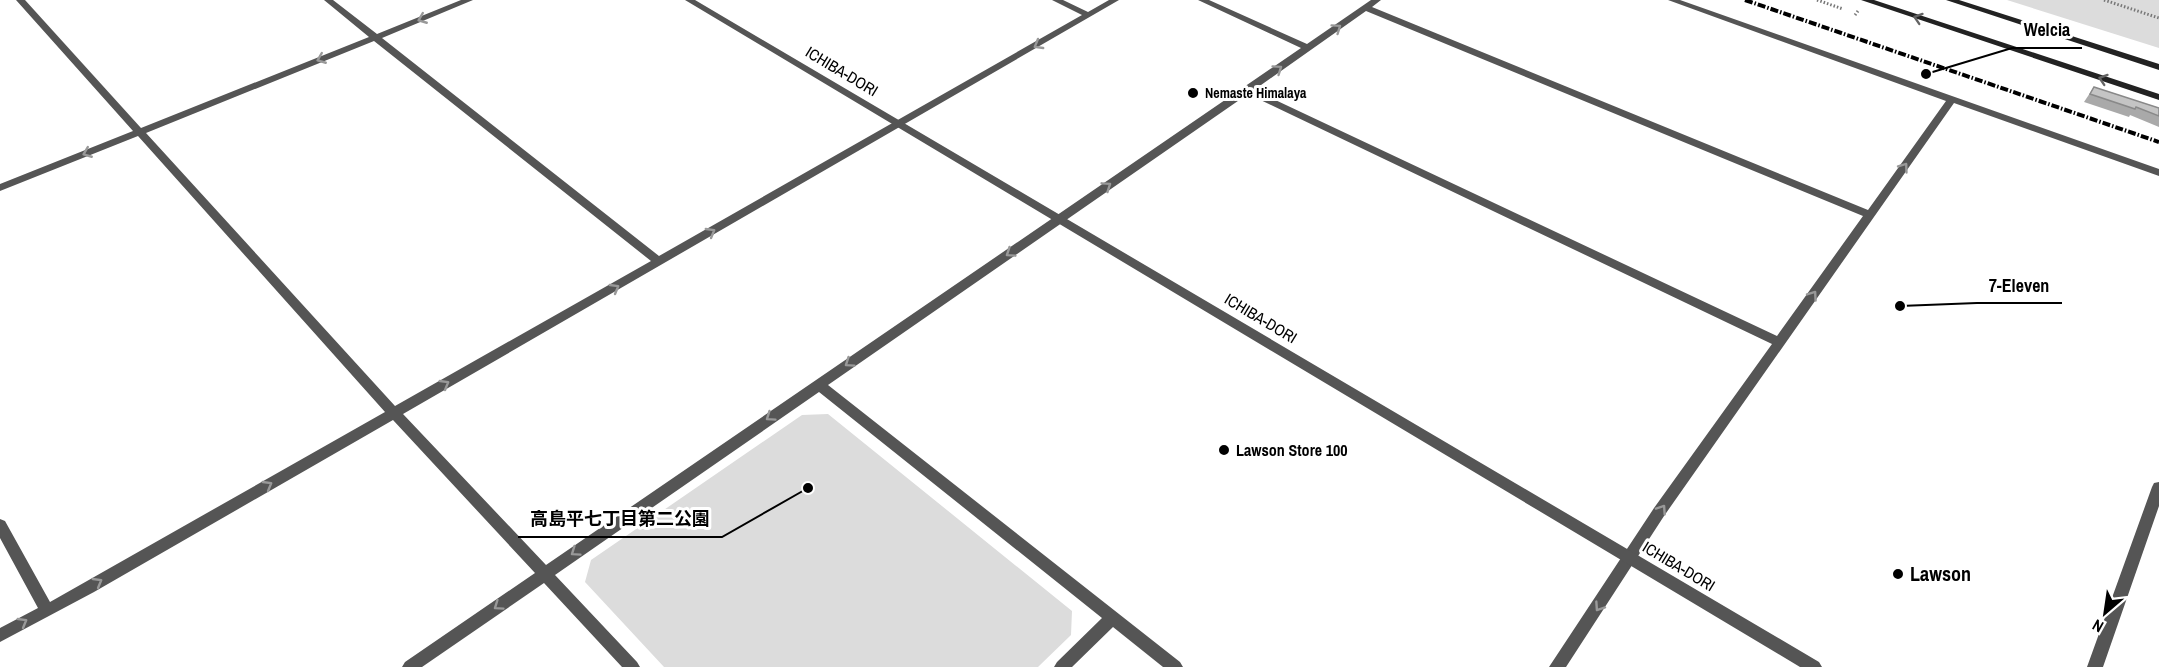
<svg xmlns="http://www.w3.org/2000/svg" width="2159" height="667" viewBox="0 0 2159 667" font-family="'Archivo Narrow','Noto Sans JP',sans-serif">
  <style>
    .green { fill: #dcdcdc }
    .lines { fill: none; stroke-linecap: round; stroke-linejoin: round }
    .path { stroke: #777; stroke-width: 3; stroke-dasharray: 1.5 2; stroke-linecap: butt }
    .minor { fill: #555; fill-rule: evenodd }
    .tertiary { fill: #555; fill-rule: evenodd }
    .secondary { fill: #222; fill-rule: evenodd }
    .rail { stroke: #000; stroke-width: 4; stroke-dasharray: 8 2 1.5 2; stroke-linecap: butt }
    .path-bridge { stroke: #777; stroke-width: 3; stroke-dasharray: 1.5 2; stroke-linecap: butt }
    .wall { fill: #a9a9a9 }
    .building { fill: #c4c4c4; stroke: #898989; stroke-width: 1.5 }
    .oneway { stroke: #646464 }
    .oneway2 { stroke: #999 }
    .poi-dot { fill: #000; stroke: #fff; stroke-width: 2 }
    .labels { text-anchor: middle; stroke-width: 6; stroke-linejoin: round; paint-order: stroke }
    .far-poi-label { font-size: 14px; font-weight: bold; fill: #000; stroke: #fff; text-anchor: start }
    .street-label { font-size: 16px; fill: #000; stroke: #fff }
    .poi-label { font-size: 16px; font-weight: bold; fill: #000; stroke: #fff; text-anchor: start }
    .near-poi-label { font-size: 20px; font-weight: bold; fill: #000; stroke: #fff; text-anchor: start }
    .leader { fill: none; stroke: #000; stroke-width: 2 }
    .callout-dot { fill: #000; stroke: #fff; stroke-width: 2 }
    .callout-label { font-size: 18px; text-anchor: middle; font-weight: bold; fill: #000; stroke: #fff; stroke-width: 6; stroke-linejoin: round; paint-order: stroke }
  </style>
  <rect width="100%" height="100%" fill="#fff"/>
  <!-- green -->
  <path class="green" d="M2007,0H2159V48Z
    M828,414L1072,611L1071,635L1038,667H664L585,582L591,560L802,415Z"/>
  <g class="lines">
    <!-- path -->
    <path class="path" d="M1817,0L1843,9
      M2104,0L2159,18"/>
    <!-- minor -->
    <path class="minor" d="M16,0H25L141,128L369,37L324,0H333L377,34L461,0H473L382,38L659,256L1082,15L1052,0H1063L1088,12L1109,0H1119L403,414L546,565L1301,48L1198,0H1209L1307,44L1371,0H1381L1372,7L1868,210L1946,101L1668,0H1680L2159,169V176L1954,103L1664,516L1566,667H1549L1654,508L1772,344L1248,94L828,385L1180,662L1183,667H1163L1113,627L1072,667H1054L1057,662L1102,618L819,392L555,575L637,662L640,667H622L544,583L422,667H402L405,662L535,573L393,420L94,592L0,642V628L38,608L0,538V519L5,521L50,602L385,412L138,136L0,191V184L133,131ZM1366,11L1863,216L1777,336L1254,90ZM374,41L651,261L395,406L146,133Z"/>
    <!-- tertiary -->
    <path class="tertiary" d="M685,0H695L1819,662L1822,667H1800Z
      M2159,482V506L2103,667H2087L2152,487L2154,483Z"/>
    <!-- secondary -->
    <path class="secondary" d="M1861,0H1874L2159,94V100Z
      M1946,0H1959L2159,64V70Z"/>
    <!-- rail -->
    <path class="rail" d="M1745,0L2159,142"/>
    <!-- path-bridge -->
    <path class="path-bridge" d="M1855,15L1858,11"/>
  </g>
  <!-- wall -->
  <path class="wall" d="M2094,87L2159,108V127L2130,115L2129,117L2084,102Z"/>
  <!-- building -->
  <path class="building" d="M2094,87L2159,108V116L2136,107L2135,109L2090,94Z"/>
  <!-- one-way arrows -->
  <defs><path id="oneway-chevron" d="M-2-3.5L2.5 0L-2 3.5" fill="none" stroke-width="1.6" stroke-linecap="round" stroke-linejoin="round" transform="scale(1.5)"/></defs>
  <g class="oneway">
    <use href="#oneway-chevron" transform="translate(1918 18) rotate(-162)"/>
    <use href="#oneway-chevron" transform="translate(2103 79) rotate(-162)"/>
  </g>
  <g class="oneway2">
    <use href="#oneway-chevron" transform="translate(422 19) rotate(158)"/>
    <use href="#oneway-chevron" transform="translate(1337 28) rotate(-35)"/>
    <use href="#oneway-chevron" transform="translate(1038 45) rotate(150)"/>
    <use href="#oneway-chevron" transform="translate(321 59) rotate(158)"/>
    <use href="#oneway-chevron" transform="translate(1278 69) rotate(-35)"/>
    <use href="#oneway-chevron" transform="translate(87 153) rotate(158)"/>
    <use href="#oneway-chevron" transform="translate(1904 167) rotate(-54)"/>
    <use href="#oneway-chevron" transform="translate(1107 186) rotate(-34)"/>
    <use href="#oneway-chevron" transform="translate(711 232) rotate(-30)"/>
    <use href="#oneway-chevron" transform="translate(1010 253) rotate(146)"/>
    <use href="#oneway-chevron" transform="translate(615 288) rotate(-30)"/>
    <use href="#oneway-chevron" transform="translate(1813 295) rotate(-55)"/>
    <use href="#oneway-chevron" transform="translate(849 363) rotate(146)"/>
    <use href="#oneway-chevron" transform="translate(445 384) rotate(-30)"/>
    <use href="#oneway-chevron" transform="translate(770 417) rotate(145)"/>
    <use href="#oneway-chevron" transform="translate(268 485) rotate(-30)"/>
    <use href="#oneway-chevron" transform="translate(1662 509) rotate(-56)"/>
    <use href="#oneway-chevron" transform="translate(575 552) rotate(145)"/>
    <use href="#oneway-chevron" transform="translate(98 582) rotate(-30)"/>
    <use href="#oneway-chevron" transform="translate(498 606) rotate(145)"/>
    <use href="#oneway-chevron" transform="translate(1599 607) rotate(124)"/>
    <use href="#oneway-chevron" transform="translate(23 622) rotate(-30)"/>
  </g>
  <!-- markers -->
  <g class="poi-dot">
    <circle cx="1193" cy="93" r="6"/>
    <circle cx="1224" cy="450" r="6"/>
    <circle cx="1898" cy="574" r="6"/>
  </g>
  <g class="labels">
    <!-- far-poi labels -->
    <g class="far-poi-label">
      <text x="1205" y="98">Nemaste Himalaya</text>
    </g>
    <!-- street labels -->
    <g class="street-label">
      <text transform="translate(842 71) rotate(31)" y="6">ICHIBA-DORI</text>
      <text transform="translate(1261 318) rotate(31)" y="6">ICHIBA-DORI</text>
      <text transform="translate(1679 566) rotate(31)" y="6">ICHIBA-DORI</text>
    </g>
    <!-- poi labels -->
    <g class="poi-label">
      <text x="1236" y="456">Lawson Store 100</text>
    </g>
    <!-- near-poi labels -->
    <g class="near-poi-label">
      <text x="1910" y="581">Lawson</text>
    </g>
  </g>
  <!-- callouts -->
  <path class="leader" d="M1926 74L2012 48H2082M1900 306L1977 303H2062M808 488L722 537H518"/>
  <g class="callout-dot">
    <circle cx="1926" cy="74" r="6"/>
    <circle cx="1900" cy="306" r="6"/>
    <circle cx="808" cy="488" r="6"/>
  </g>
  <g class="callout-label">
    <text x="2047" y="36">Welcia</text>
    <text x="2019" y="292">7-Eleven</text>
    <text x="620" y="525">高島平七丁目第二公園</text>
  </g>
  <!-- north arrow -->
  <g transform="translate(2105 613) rotate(209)" stroke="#ffffff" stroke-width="4.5" paint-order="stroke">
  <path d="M0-4.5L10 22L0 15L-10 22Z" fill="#000000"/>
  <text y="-9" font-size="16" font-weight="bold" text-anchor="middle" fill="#000000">N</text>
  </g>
</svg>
